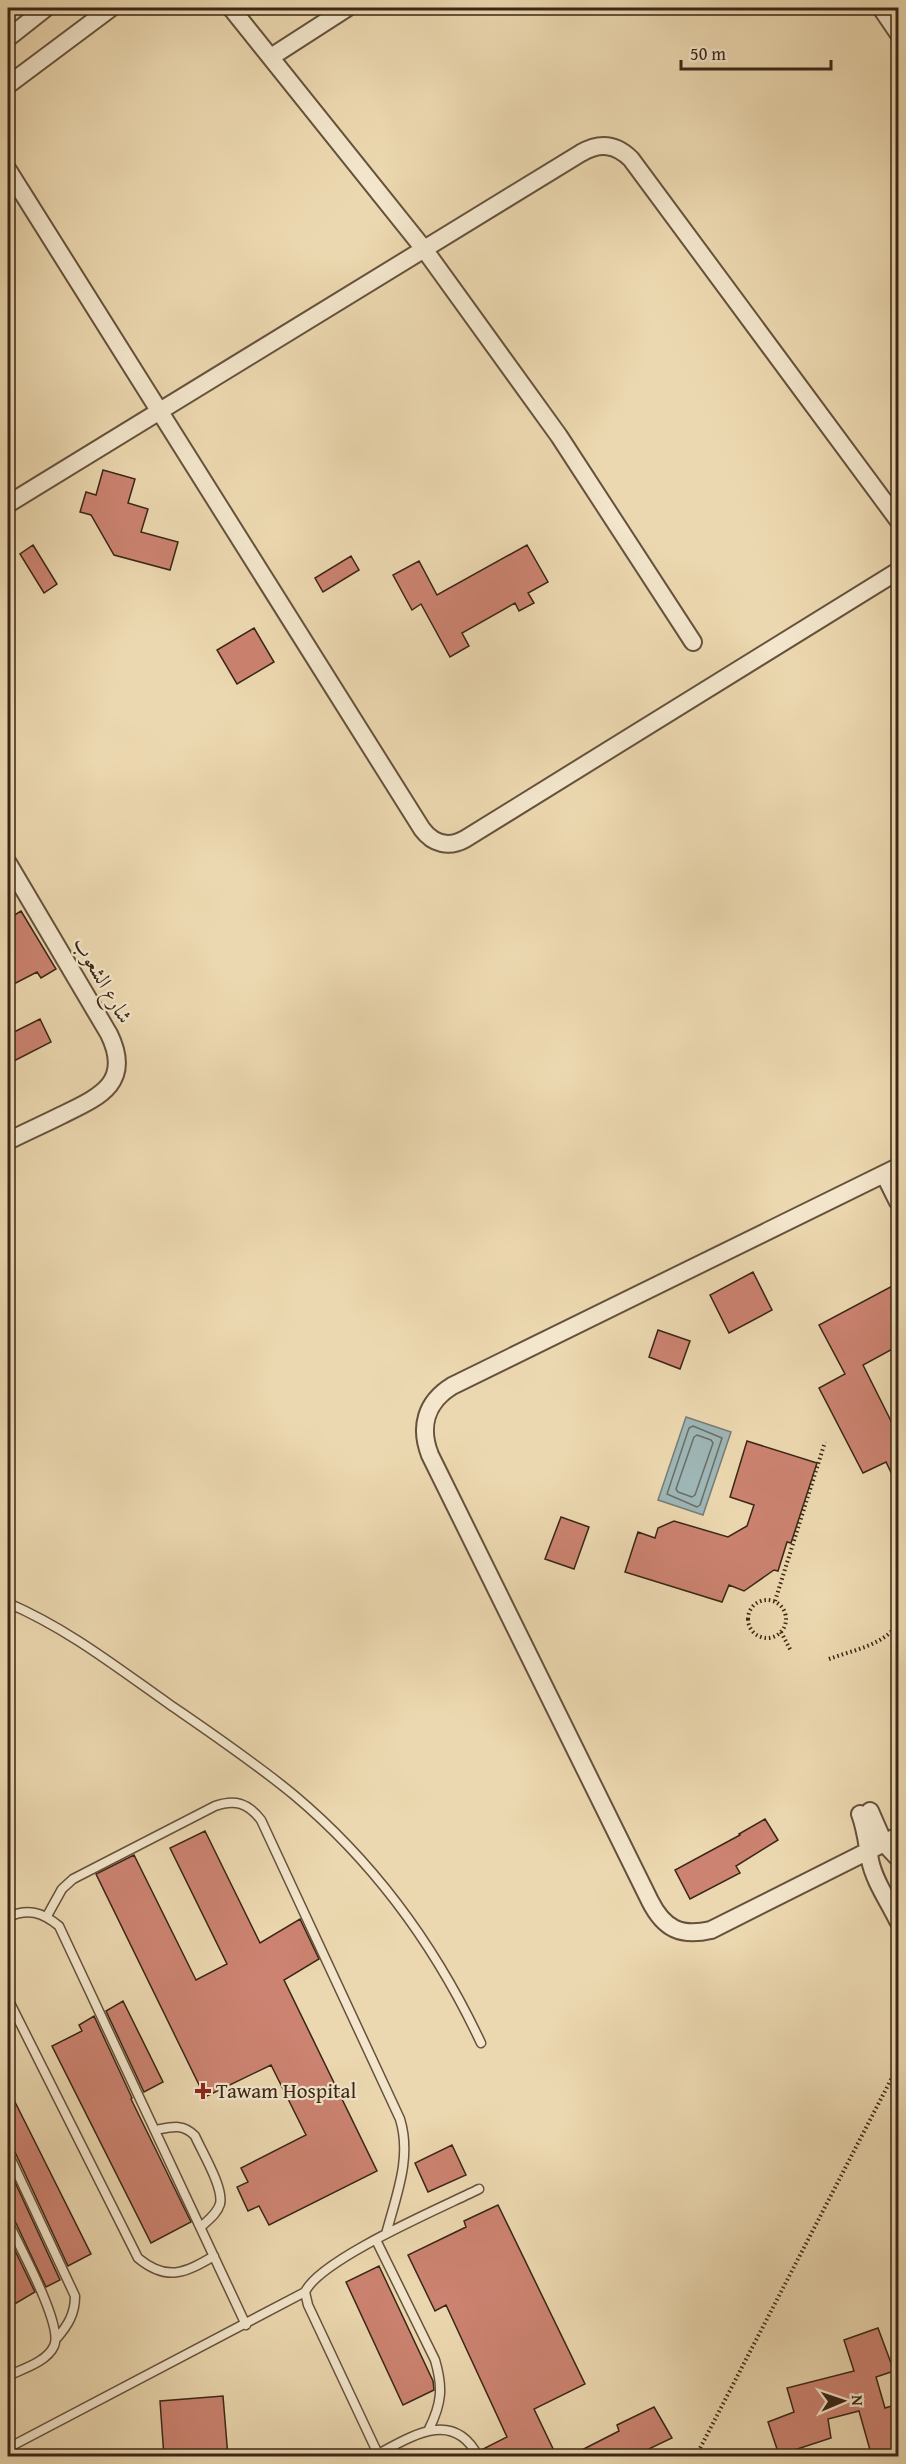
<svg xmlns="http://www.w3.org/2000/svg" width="906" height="2464" viewBox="0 0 906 2464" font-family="'Gentium Book Plus',Amiri,serif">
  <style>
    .water { fill: #9eb7b7; stroke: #767d77; stroke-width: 1.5 }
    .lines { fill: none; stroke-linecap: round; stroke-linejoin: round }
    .shore { stroke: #6c6e66; stroke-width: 1.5 }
    .building { fill: #cc8371; stroke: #392616; stroke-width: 1.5 }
    .lane-casing { stroke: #66523c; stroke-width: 11 }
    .street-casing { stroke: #66523c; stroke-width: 20 }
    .path { stroke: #392616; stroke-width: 4; stroke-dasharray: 1.5 3; stroke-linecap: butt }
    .lane { stroke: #f3e6cc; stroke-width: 8 }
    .street { stroke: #f3e6cc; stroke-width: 16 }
    .poi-dot { fill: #8f2418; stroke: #f3e6cc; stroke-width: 2 }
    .labels { text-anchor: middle; stroke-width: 4.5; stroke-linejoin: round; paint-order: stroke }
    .street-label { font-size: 21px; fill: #392616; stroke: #f3e6cc }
    .poi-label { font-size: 21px; fill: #392616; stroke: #f3e6cc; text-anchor: start }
  </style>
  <rect width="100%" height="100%" fill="#ecd8b0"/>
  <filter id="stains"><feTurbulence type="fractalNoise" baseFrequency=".00333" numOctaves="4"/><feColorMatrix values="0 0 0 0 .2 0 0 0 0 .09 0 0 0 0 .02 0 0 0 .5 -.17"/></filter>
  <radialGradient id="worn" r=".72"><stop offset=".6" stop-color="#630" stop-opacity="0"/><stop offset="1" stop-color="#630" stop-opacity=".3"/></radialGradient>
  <!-- water -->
  <path class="water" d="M686,1417L731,1432L703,1515L658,1500Z"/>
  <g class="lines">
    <!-- shore -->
    <path class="shore" d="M693,1426L722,1438L700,1505L697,1507L667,1494L689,1428Z
      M697,1435L711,1440L713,1443L695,1495L692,1497L678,1492L676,1489L694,1437Z"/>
  </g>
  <!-- building -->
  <path class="building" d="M103,470L135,479L128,503L148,509L141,532L178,542L170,570L114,555L91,515L80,512L86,492L96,495Z
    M33,545L57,584L44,593L20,554Z
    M527,545L548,582L528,593L534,603L519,611L515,603L462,633L469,646L450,657L421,604L412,610L393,575L419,561L437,595Z
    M351,556L359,570L323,592L315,578Z
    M254,628L274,662L237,684L217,650Z
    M21,911L56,969L41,978L37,972L8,987V919Z
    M40,1019L51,1042L8,1064V1035Z
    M753,1272L772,1310L729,1333L710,1295Z
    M898,1283V1346L863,1365L898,1435V1487L886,1462L863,1473L819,1388L845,1374L819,1325Z
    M658,1330L690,1341L680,1369L649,1357Z
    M747,1441L817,1463L791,1543L787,1542L778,1571L774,1570L744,1591L729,1585L722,1602L625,1572L638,1532L655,1538L658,1528L674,1521L728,1537L747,1526L754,1505L730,1497Z
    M561,1517L589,1527L574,1569L545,1559Z
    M765,1819L778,1840L736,1866L740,1873L690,1899L675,1870L740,1835L739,1834Z
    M205,1831L260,1943L300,1919L319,1959L284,1980L377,2171L269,2225L259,2206L248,2211L237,2187L248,2182L241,2168L306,2135L271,2065L205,2097L96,1874L134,1855L196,1980L227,1964L170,1848Z
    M123,2001L163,2082L144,2092L106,2011Z
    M94,2016L132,2098L131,2099L191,2222L151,2243L52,2046L82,2031L79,2025Z
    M8,2088L91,2254L68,2266L14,2150L8,2147Z
    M452,2145L466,2175L428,2192L415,2163Z
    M8,2167L60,2280L46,2287L14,2219L8,2216Z
    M498,2205L585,2384L534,2409L557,2457H484L481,2450L507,2437L446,2305L435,2311L408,2255L466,2227L464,2221Z
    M8,2236L35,2292L8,2308Z
    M379,2266L433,2381L434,2390L403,2405L346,2282Z
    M878,2328L894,2371L876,2377L885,2408L895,2405L898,2417V2457H872L859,2411L828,2419L831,2438L779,2455L768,2422L794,2412L787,2388L854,2371L844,2340Z
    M223,2396L228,2457H164L160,2401Z
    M654,2407L672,2438L632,2457H568L619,2431L617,2425Z"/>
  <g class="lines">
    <!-- lane casing -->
    <g class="lane-casing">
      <path id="lane" d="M8,1603C68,1629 115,1666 169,1704C211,1733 254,1762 294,1795C375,1863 436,1947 481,2043
        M47,1916L62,1889L73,1879L215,1806C235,1799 248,1803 261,1820L400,2119C412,2158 396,2196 386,2234
        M8,1917C28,1908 42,1912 59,1926L246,2325
        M8,1999L138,2258C167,2282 185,2273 214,2256
        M156,2130C171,2127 183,2123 195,2136C202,2152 224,2188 220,2204C217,2214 208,2220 201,2227
        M8,2153L75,2296C75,2314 68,2325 57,2338
        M8,2222C18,2244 64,2326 54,2346C47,2362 22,2369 8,2376
        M376,2240L435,2360C443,2387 442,2403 429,2429
        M8,2448L305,2292
        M378,2454C412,2436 453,2409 478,2456
        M379,2456L308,2305L305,2292C320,2259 443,2207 479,2189"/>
    </g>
    <!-- street casing -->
    <g class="street-casing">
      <path id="street" d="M231,8L424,249L559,436L693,642
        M881,8L898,33
        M8,38L46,8
        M271,57L347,8
        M8,85L111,8
        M8,170L422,829C433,844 449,848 465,839L898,571
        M8,504L581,153C600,142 616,144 631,159L898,520
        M8,863L109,1034C133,1083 99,1097 62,1115C44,1124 26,1132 8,1141
        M898,1167L452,1386C426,1402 419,1427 430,1455L650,1901C664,1929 681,1937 711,1930L898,1836
        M884,1174L898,1202
        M870,1811L884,1843L898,1858
        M860,1814C866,1830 867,1844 870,1860C874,1881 889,1902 898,1921"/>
    </g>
    <!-- path -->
    <path class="path" d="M748 1619a19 19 0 1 1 38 0a19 19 0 1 1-38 0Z
      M775,1601L825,1442
      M781,1632L791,1651
      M829,1659C853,1650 885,1645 898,1623
      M696,2456L898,2066"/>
    <!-- lane -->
    <use href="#lane" class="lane"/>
    <!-- street -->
    <use href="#street" class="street"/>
  </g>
  <!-- markers -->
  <path class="poi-dot" d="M200 2082h6v6h6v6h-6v6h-6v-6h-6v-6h6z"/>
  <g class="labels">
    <!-- street labels -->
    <g class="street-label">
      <text transform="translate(103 980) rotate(60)" y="7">شارع الشعوب</text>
    </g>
    <!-- poi labels -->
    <g class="poi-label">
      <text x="216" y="2098">Tawam Hospital</text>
    </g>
  </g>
  <!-- margin -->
  <rect width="906" height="2464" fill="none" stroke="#ecd8b0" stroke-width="30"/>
  <rect x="9" y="9" width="888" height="2446" fill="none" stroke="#392616" stroke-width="3"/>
  <rect x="15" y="15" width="876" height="2434" fill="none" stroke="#392616" stroke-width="1.5"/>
  <!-- north arrow -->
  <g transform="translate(843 2401) rotate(88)" stroke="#f3e6cc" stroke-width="4.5" paint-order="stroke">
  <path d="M0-4.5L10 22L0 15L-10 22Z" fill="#392616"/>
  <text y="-9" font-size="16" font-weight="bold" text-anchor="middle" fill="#392616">N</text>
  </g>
  <!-- scale -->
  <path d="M681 60v9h150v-9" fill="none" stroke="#392616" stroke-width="3"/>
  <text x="690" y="60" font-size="18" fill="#392616" stroke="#f3e6cc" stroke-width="4.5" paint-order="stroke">50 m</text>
  <rect width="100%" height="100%" filter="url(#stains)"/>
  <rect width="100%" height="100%" fill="url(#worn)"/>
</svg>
